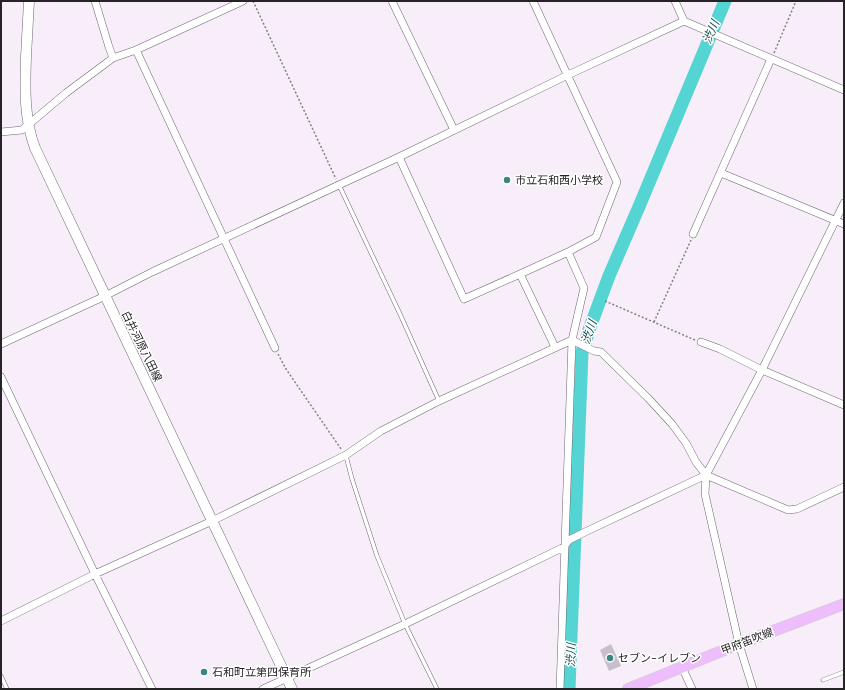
<svg xmlns="http://www.w3.org/2000/svg" width="845" height="690" viewBox="0 0 845 690" font-family="'DM Sans','Noto Sans JP',sans-serif">
  <style>
    .lines { fill: none; stroke-linecap: round; stroke-linejoin: round }
    .river { stroke: #54d4d3; stroke-width: 13 }
    .building { fill: #c8bfca }
    .service-casing { stroke: #6d6670; stroke-width: 4.5 }
    .minor-casing { stroke: #6d6670; stroke-width: 8 }
    .secondary-casing { stroke: #6d6670; stroke-width: 11 }
    .primary-casing { stroke: #cfcfcf; stroke-width: 12 }
    .path { stroke: #858087; stroke-width: 1.5; stroke-dasharray: 2 2; stroke-linecap: butt }
    .service { stroke: #fff; stroke-width: 3.5 }
    .minor { stroke: #fff; stroke-width: 7 }
    .secondary { stroke: #fff; stroke-width: 10 }
    .primary { stroke: #edbefb; stroke-width: 11 }
    .poi-dot { fill: #3c8483; stroke: #fff; stroke-width: 1.5 }
    .labels { text-anchor: middle; stroke-width: 3; stroke-linejoin: round; paint-order: stroke }
    .poi-label { font-size: 11px; fill: #262327; stroke: #fff; text-anchor: start }
    .street-label { font-size: 11px; fill: #262327; stroke: #fff }
    .water-label { font-size: 12px; font-style: italic; fill: #144d4c; stroke: #fff }
  </style>
  <rect width="100%" height="100%" fill="#f7eef9"/>
  <g class="lines">
    <!-- river -->
    <path class="river" d="M569,689L582,352L589,330L609,276L638,209L725,1"/>
  </g>
  <!-- building -->
  <path class="building" d="M611,644L621,666L609,671L600,650Z"/>
  <g class="lines">
    <!-- service casing -->
    <g class="service-casing">
      <path id="service" d="M339,185L400,314L439,401
        M346,456L352,479L377,556L405,624L437,689
        M1,676L7,689
        M823,680L844,672"/>
    </g>
    <!-- minor casing -->
    <g class="minor-casing">
      <path id="minor" d="M95,1L109,47L113,58
        M392,1L454,130
        M675,1L684,21L844,90
        M136,50L275,348
        M1,132L22,130L66,93L113,58L136,50L243,1
        M399,157L464,299L520,274L568,252L596,237L617,182L533,1
        M721,173L844,224
        M693,234L771,59
        M520,274L555,347
        M572,340L594,351L601,352L648,398L672,424L686,443L696,462L706,475L788,510L797,509L844,487
        M701,342L720,349L762,370L844,405
        M1,344L105,296L152,272L399,157L568,75L684,21
        M1,377L95,574L152,689
        M1,621L95,574L212,521L346,455L381,431L439,401L572,340
        M682,667L692,689
        M263,689L405,624L564,547L569,540L585,532L706,475
        M560,689L572,340L584,288L568,252
        M753,689L739,644L705,494L706,475L762,370L844,203"/>
    </g>
    <!-- secondary casing -->
    <g class="secondary-casing">
      <path id="secondary" d="M29,1C28,20 27,38 26,57C25,88 24,119 35,148L292,689"/>
    </g>
    <!-- primary casing -->
    <g class="primary-casing">
      <path id="primary" d="M628,689L739,644L844,604"/>
    </g>
    <!-- path -->
    <path class="path" d="M253,1L336,179
      M774,53L796,1
      M605,301L695,340
      M654,322L691,240
      M278,354L286,369L341,449"/>
    <!-- service -->
    <use href="#service" class="service"/>
    <!-- minor -->
    <use href="#minor" class="minor"/>
    <!-- secondary -->
    <use href="#secondary" class="secondary"/>
    <!-- primary -->
    <use href="#primary" class="primary"/>
  </g>
  <!-- markers -->
  <g class="poi-dot">
    <circle cx="507" cy="180" r="4"/>
    <circle cx="610" cy="658" r="4"/>
    <circle cx="204" cy="672" r="4"/>
  </g>
  <g class="labels">
    <!-- poi labels -->
    <g class="poi-label">
      <text x="515" y="184">市立石和西小学校</text>
      <text x="618" y="662">セブン-イレブン</text>
      <text x="212" y="676">石和町立第四保育所</text>
    </g>
    <!-- street labels -->
    <g class="street-label">
      <text transform="translate(142 346) rotate(64)" y="4">白井河原八田線</text>
      <text transform="translate(747 641) rotate(-21)" y="4">甲府笛吹線</text>
    </g>
    <!-- water labels -->
    <g class="water-label">
      <text transform="translate(711 32) rotate(-67)" y="4">渋川</text>
      <text transform="translate(589 332) rotate(-70)" y="4">渋川</text>
      <text transform="translate(571 655) rotate(-88)" y="4">渋川</text>
    </g>
  </g>
  <!-- border -->
  <rect width="845" height="690" fill="none" stroke="#262327" stroke-width="4"/>
</svg>
